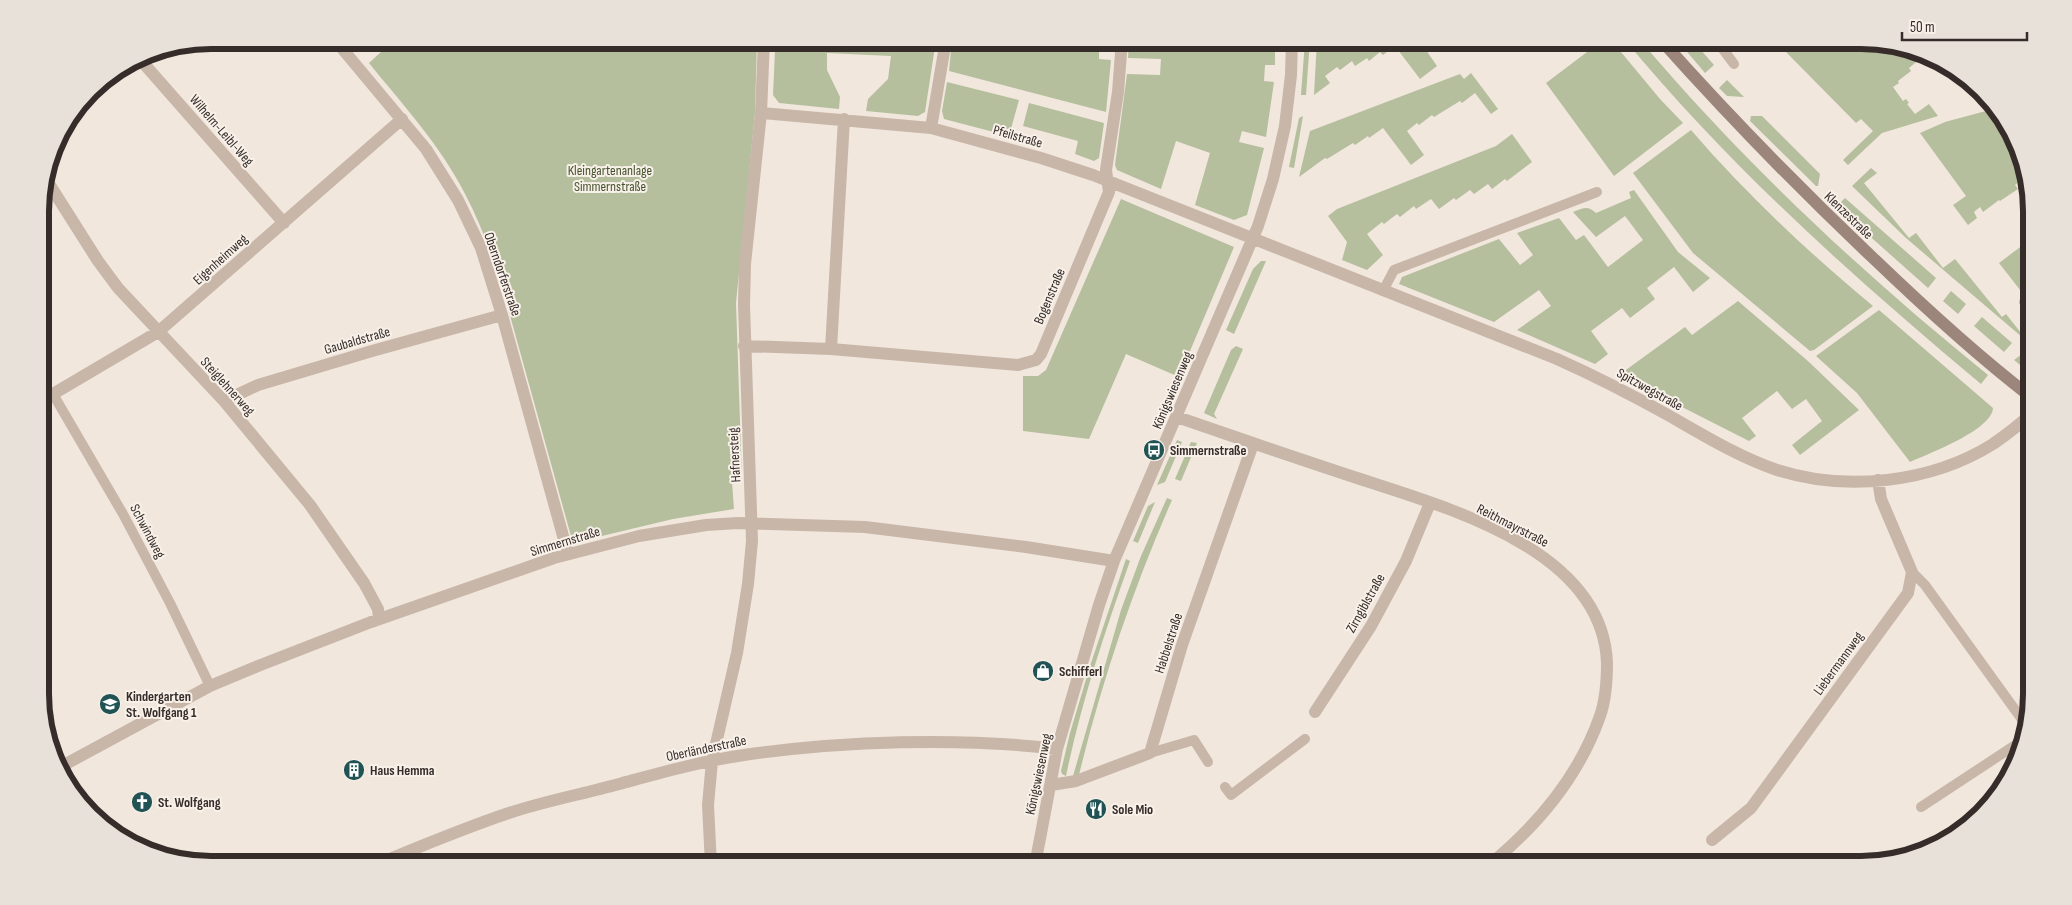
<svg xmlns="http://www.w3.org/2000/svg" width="2072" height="905" viewBox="0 0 2072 905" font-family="'Sofia Sans Condensed',sans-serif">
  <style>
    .green { fill: #b5bf9e }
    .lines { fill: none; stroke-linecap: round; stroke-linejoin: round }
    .lane { stroke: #c8b6a9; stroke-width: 10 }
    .street { stroke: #c8b6a9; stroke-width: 12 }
    .secondary { stroke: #9c867b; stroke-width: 12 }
    .labels { text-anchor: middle; stroke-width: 4; stroke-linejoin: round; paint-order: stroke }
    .street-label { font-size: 14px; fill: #362c29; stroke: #f8f1e9 }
    .park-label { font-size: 14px; fill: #46522e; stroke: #f8f1e9 }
    .poi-label { font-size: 14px; font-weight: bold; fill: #362c29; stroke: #f8f1e9; text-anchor: start }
    .rim { fill: none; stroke: #362c29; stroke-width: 6 }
  </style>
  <rect width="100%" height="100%" fill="#f1e7dd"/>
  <!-- green -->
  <path class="green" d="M394,40H757L755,113L736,303L742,481L732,482L734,509L673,519L581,541L576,540L571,536L498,272C488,245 478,218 464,192C440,145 402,104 369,63Z
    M787,40L829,42V40H936L925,112L918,116L866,111L868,99L888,79L891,56L827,53V70L840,97L839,109L779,103L773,95L775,50L786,51Z
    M952,40H1099V59L1111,60L1106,112L949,71Z
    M1129,40H1275V65H1265L1264,81L1274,82L1266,137L1242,131L1239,142L1264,148L1247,215L1234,220L1195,205L1210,153L1176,141L1161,189L1117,170L1115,165L1127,74L1160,75L1161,59L1128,58Z
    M1305,40H1310L1306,95H1301Z
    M1317,40H1419L1437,66L1420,79L1395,46L1383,55L1380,52L1369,61L1367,58L1355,66L1352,61L1340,70L1337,67L1325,76L1330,83L1314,95Z
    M1603,40H1611L1660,99L1683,123L1614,176L1546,83Z
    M1625,40H1640C1744,163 1863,274 1988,375L1981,384C1853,277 1732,169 1625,40Z
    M1677,40H1692L1714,65L1705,73Z
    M1803,40H1862L1927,53L1909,68L1911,71L1898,81L1899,83L1893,87L1903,101L1906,99L1909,103L1907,104L1915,114L1929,104L1938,116L1882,133L1848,165L1843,160L1873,131L1861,119L1856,123L1786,52Z
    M1471,73L1498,109L1491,114L1475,93L1462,103L1460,101L1434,117L1432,115L1419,125L1417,123L1407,131L1424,155L1411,165L1383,128L1369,138L1368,136L1355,145L1353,143L1327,159L1325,158L1299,177L1310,131L1460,74L1464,79Z
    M1727,80L1744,97L1727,96L1719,88Z
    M947,82L1019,100L1009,136L944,119L942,111Z
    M1029,103L1104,123L1099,158L1094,161L1075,154L1078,141L1023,126Z
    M1997,108L2023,171L2020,173L2023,178L2015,185L2018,189L2000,201L1999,200L1983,212L1980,207L1974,212L1977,218L1968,225L1953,205L1966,196L1920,133L1945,122Z
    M1303,116L1294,168L1289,167L1299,118Z
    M1751,116H1762L1820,174L1818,186H1816L1750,121Z
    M1691,130C1746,194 1808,252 1873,306L1814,350L1810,351L1693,253L1633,173Z
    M1512,134L1532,162L1507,181L1505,179L1492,189L1488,184L1474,194L1470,190L1456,200L1454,198L1439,209L1431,199L1416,209L1414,206L1400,217L1397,214L1384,224L1382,222L1367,234L1383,255L1367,270L1342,260L1347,242L1328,216L1337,209L1496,146Z
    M1871,168L1877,173L1864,183L1909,238L1916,233L1943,268L1955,259L2002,317L2006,314L2029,343L1906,238L1852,186Z
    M1634,190L1678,252L1710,278L1693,292L1674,267L1647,288L1655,299L1630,318L1622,308L1591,331L1608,354L1595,364L1517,330L1551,306L1539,290L1494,322L1399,284L1402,277L1499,239L1520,265L1533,255L1517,233L1559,218L1576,240L1584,235L1608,267L1643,240L1625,216L1596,237L1573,212C1583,208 1588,205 1596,213L1631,198L1629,192Z
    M1845,198L1936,278L1928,288L1838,208V205Z
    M1121,199L1234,247L1179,377L1126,354L1089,439L1023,431V376H1038L1046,370Z
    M2031,239V304L1999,263Z
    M1261,261H1266L1234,334L1226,330L1253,269Z
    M1951,291L1966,304L1958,314L1943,301Z
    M1738,301L1809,362L1859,410L1800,455L1792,445L1822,421L1806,399L1792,409L1777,391L1742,418L1756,436L1749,441L1619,375L1685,327L1692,335Z
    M1879,310L1993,408C1992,430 1928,454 1910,462L1857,393L1816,356Z
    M1982,317L2012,343L2004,352L1974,326Z
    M1236,346L1243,349L1214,414L1217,419L1204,413L1231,350Z
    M2022,354L2031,358V374L2014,360Z
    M1177,440L1182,442L1165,482L1157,485Z
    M1191,442L1197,443L1181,481L1175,479Z
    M1167,498L1172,500C1133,589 1102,680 1079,775L1073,776L1121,610L1141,556Z
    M1155,502L1138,543L1133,541L1148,506Z
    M1126,559L1130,561C1105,631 1081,703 1066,776L1062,774L1061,771L1070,733L1090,666Z"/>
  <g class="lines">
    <!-- lane -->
    <path class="lane" d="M1716,40L1734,64
      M1383,291L1394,270L1597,192
      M2024,302L2031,311
      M53,394L123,514L170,603L210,686
      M1912,572L1925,585L2026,725
      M1150,753L1194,740L1208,762
      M1225,787L1231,795L1305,739
      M1921,807L2023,740"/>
    <!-- street -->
    <path class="street" d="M335,40L426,149L458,200L481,248L502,315L568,554
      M138,57L284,223
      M761,113L931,128L1041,158L1093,175L1557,359C1595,376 1632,395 1668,415C1703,435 1739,457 1777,470C1845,492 1931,483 1993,444C2006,435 2019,425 2031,414
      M931,128L946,40
      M46,179L98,261L118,288L224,401L310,505L364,583L378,609L379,619
      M744,346L831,349L1018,365L1036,360L1041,354L1109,192L1106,170L1118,92L1122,40
      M831,349L844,119
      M41,399L53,394L158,332L402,119
      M224,401L258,385L372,351L502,315
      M1177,417C1235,437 1293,457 1351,476C1441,506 1603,547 1607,663C1607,681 1606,699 1600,716C1579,776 1538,825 1489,865
      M1315,712L1371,626L1406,561L1430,503
      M62,766L210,686L258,666L371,622L554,558L639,536L706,525L738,523L865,527L1026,547L1114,561
      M1051,785L1076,781L1150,753L1182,645L1253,444
      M1712,840L1751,808L1908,593L1912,572L1881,499L1878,480
      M375,865C419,847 464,828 509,813C545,801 583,794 619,784C660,773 702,761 744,755C841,741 960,737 1057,749
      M711,865L708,805L712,761L737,653L748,584L752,541L744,305L745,264L761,113L764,40
      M1035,865L1057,749L1099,605L1114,561L1258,226L1273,179L1285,126L1291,75L1292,40"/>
    <!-- secondary -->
    <path class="secondary" d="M1661,40C1728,115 1798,187 1872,257C1923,306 1975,354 2031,397"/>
  </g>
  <!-- icons -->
  <defs>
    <g id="bus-disc" transform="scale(1.125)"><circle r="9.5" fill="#215355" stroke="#f8f1e9"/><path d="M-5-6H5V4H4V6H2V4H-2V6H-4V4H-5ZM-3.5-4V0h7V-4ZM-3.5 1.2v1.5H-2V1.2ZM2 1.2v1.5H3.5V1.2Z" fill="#fff"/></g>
    <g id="shop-disc" transform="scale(1.125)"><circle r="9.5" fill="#215355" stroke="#f8f1e9"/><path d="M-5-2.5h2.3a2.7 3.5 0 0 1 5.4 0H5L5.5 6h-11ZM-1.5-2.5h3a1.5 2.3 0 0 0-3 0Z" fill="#fff"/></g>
    <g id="school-disc" transform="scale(1.125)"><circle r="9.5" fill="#215355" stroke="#f8f1e9"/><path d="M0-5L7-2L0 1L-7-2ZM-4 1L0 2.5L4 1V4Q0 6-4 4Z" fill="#fff"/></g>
    <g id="building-disc" transform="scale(1.125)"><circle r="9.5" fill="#215355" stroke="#f8f1e9"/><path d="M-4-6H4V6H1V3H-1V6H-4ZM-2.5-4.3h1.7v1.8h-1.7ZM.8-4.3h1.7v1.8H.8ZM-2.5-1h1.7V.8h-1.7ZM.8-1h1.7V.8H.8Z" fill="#fff"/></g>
    <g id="church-disc" transform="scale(1.125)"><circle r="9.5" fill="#215355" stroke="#f8f1e9"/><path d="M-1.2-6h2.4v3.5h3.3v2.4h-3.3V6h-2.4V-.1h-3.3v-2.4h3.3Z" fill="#fff"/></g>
    <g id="restaurant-disc" transform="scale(1.125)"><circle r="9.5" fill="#215355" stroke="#f8f1e9"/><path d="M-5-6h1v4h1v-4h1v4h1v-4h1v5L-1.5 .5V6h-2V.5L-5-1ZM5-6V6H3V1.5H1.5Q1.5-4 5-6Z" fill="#fff"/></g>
  </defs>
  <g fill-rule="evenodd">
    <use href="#bus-disc" x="1154" y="450"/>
    <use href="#shop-disc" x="1043" y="671"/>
    <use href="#school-disc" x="110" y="704"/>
    <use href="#building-disc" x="354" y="770"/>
    <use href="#church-disc" x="142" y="802"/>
    <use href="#restaurant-disc" x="1096" y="809"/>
  </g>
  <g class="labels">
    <!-- street labels -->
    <g class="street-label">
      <text transform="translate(222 130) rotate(49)" y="5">Wilhelm-Leibl-Weg</text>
      <text transform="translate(1018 136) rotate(16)" y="5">Pfeilstraße</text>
      <text transform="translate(1849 215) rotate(44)" y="5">Klenzestraße</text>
      <text transform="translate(220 259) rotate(-42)" y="5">Eigenheimweg</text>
      <text transform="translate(503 274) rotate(71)" y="5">Oberndorferstraße</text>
      <text transform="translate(1049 296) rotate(-67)" y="5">Bogenstraße</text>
      <text transform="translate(357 340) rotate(-16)" y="5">Gaubaldstraße</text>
      <text transform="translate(228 386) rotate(48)" y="5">Steiglehnerweg</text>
      <text transform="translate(1650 389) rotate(29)" y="5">Spitzwegstraße</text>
      <text transform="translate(1172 390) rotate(-67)" y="5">Königswiesenweg</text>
      <text transform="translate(734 455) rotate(-93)" y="5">Hafnersteig</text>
      <text transform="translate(1513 525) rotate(27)" y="5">Reithmayrstraße</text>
      <text transform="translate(148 531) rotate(62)" y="5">Schwindweg</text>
      <text transform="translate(565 541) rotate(-17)" y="5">Simmernstraße</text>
      <text transform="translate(1365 603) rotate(-61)" y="5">Zirngiblstraße</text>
      <text transform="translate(1168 643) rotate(-72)" y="5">Habbelstraße</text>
      <text transform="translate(1838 663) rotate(-54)" y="5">Liebermannweg</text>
      <text transform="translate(706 748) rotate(-12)" y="5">Oberländerstraße</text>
      <text transform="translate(1038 774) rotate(-78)" y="5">Königswiesenweg</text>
    </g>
    <!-- park labels -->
    <g class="park-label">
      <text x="610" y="175">Kleingartenanlage<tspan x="610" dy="16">Simmernstraße</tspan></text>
    </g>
    <!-- poi labels -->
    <g class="poi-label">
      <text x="1170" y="455">Simmernstraße</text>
      <text x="1059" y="676">Schifferl</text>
      <text x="126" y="701">Kindergarten<tspan x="126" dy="16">St. Wolfgang 1</tspan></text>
      <text x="370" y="775">Haus Hemma</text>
      <text x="158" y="807">St. Wolfgang</text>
      <text x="1112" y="814">Sole Mio</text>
    </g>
  </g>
  <!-- crop -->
  <path d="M0 0H2072V905H0ZM211 49H1861A162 162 0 0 1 2023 211V694A162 162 0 0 1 1861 856H211A162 162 0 0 1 49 694V211A162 162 0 0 1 211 49Z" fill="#e8e1da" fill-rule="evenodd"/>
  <path class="rim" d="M211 49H1861A162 162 0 0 1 2023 211V694A162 162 0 0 1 1861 856H211A162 162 0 0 1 49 694V211A162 162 0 0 1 211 49Z"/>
  <!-- scale -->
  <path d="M1902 32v8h125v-8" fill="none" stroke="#362c29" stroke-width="2.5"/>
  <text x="1910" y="32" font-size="15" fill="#362c29" stroke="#f8f1e9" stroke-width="4" paint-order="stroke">50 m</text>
</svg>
